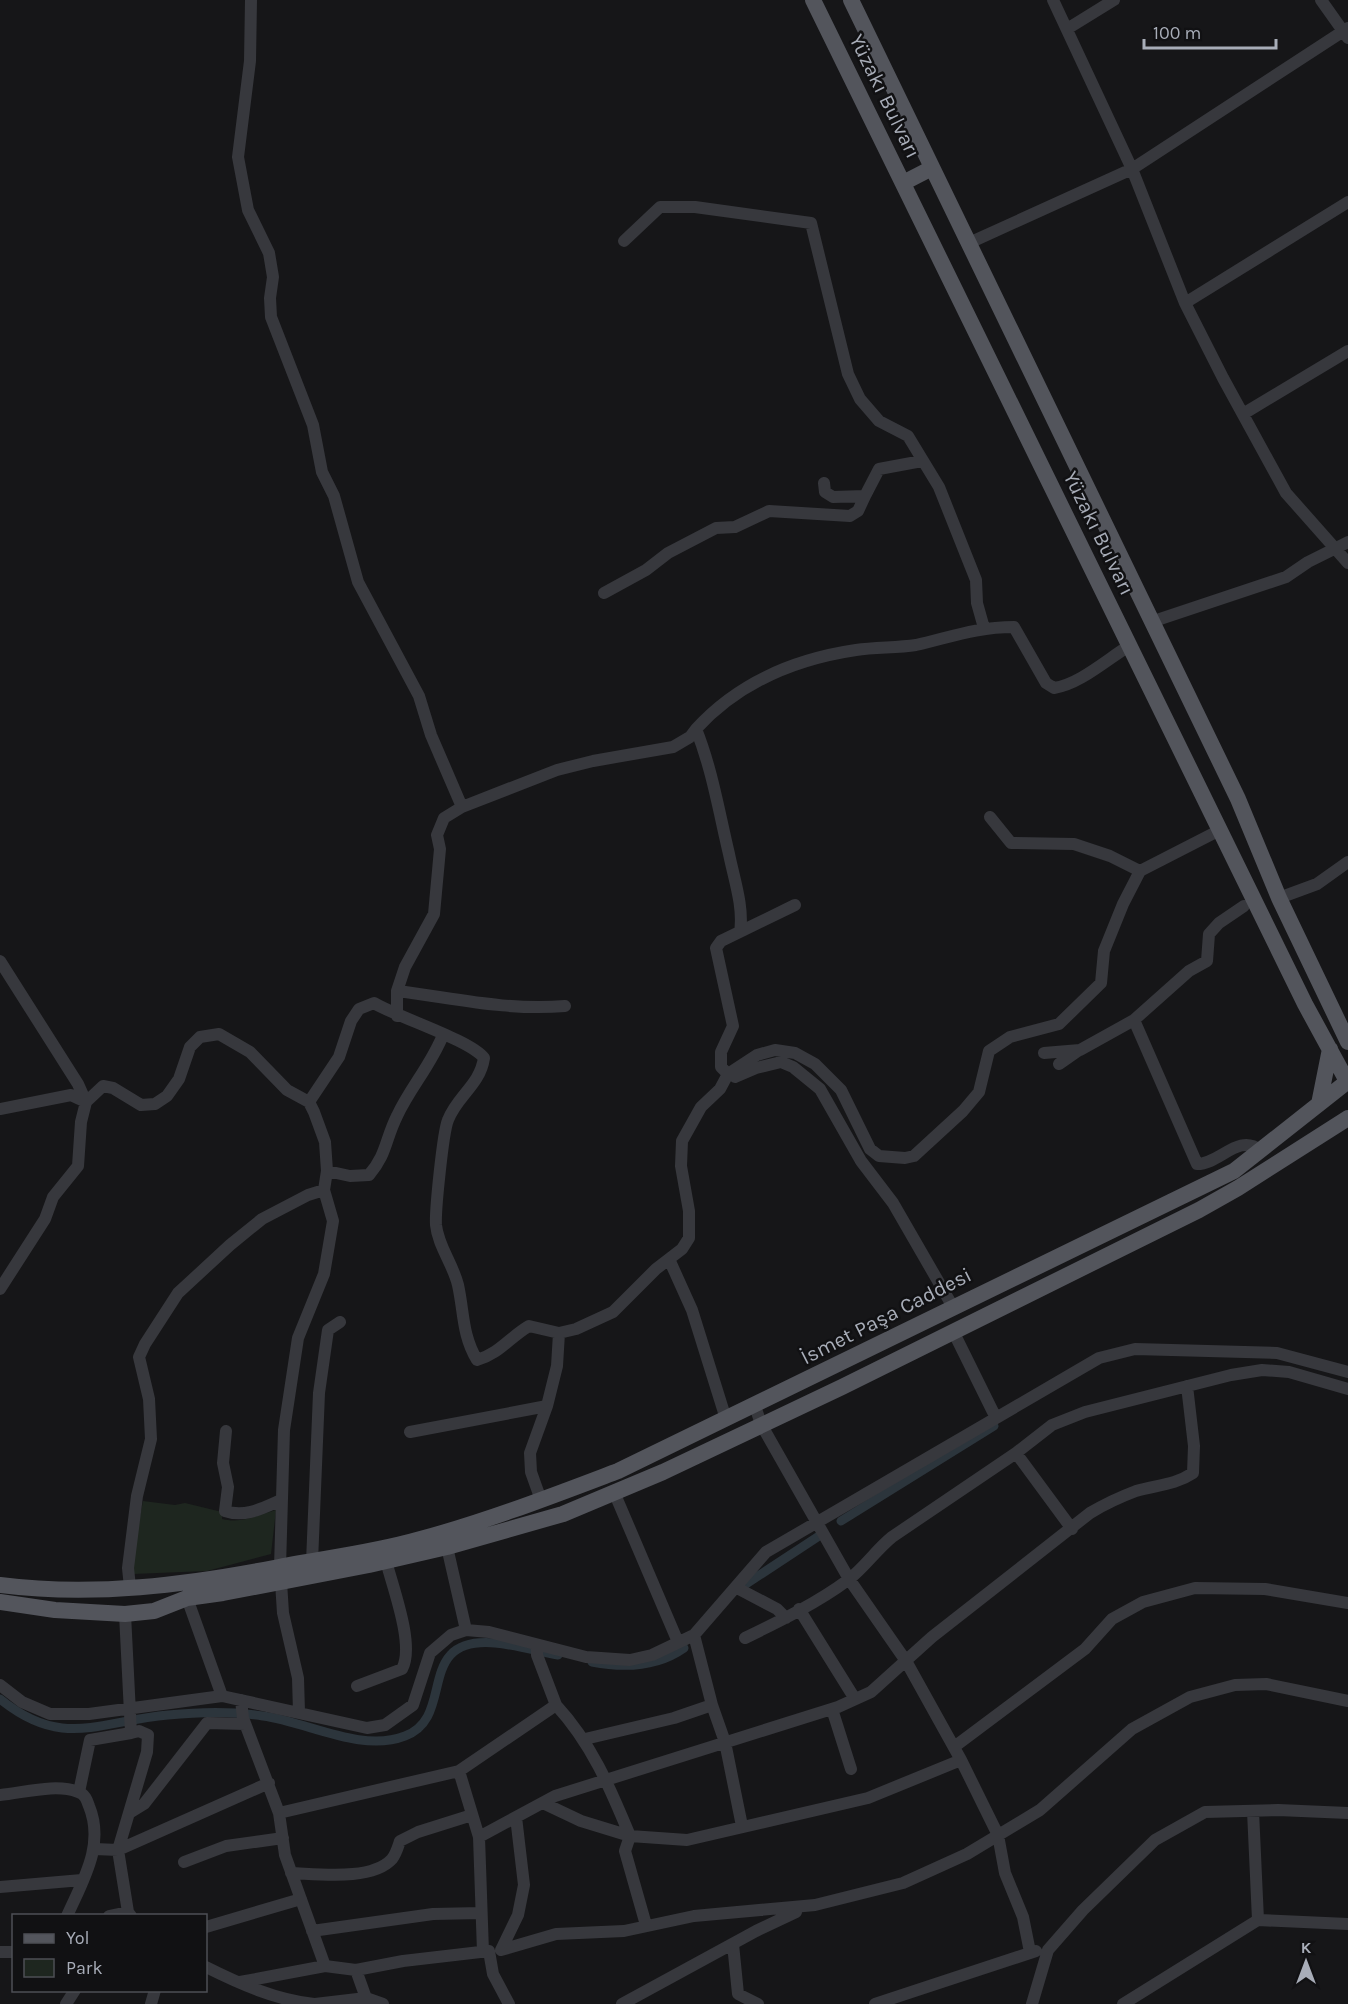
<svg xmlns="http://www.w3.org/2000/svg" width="1348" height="2004" viewBox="0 0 1348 2004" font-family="Karla,sans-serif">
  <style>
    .green { fill: #1e261f }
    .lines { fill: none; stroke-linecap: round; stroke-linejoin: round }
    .canal { stroke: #2c353c; stroke-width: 9 }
    .minor { stroke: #37383d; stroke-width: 12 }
    .major { stroke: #53555c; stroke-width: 16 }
    .labels { text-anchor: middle; stroke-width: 5; stroke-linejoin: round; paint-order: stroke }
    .street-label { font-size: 21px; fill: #a8adb8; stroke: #111113 }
  </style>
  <rect width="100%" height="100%" fill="#161618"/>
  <!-- green -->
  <path class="green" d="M143,1501L175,1505L185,1503L222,1512V1519C242,1524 257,1515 276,1510L271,1554L207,1571L133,1574V1552Z"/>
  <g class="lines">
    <!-- canal -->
    <path class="canal" d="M841,1521L994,1426
      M743,1586L822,1534
      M592,1662C623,1668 657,1667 684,1648
      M0,1699C63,1750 99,1721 168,1715C198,1712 233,1711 263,1716C308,1722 361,1753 405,1736C457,1717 413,1636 495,1643C516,1645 537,1651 558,1655"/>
    <!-- minor -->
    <path class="minor" d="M251,0L250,61L238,157L248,210L269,253L273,277L270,298L271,317L313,425L322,472L334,496L358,582L419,696L431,735L462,807L444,818L437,835L440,849L434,914L405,967L397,991V1016
      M1053,0L1132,169L1185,303L1223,378L1286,493L1348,563
      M1321,0L1348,38
      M1067,29L1114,0
      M624,241L660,207H695L811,223L848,374L860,399L879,421L908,436L939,487L976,580L977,603L984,628
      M969,243L1132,169L1348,28
      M1185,303L1348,202
      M1243,414L1348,351
      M824,483L825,492L833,497L865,496L879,469L922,461
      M604,593L646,570L668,553L716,528L735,527L769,511L850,516L858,511L865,496
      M1151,622L1286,577L1308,562L1348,542
      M462,807L557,770L593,761L673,747L690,737L696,729
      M990,817L1011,843L1074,844L1110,856L1140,871
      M1279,898L1317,884L1348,862
      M740,932C744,907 734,879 729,854C719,812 712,769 696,729C738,683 795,659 856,650C876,647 896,648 916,645C951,637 977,627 1014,627L1046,683L1054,688C1080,684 1106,660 1129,646
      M0,961L78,1084L86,1102
      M397,991C454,998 507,1011 565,1006
      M1134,1020L1189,971L1207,961L1209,934L1219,923L1244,906
      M1044,1053L1080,1050L1134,1020L1197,1164C1220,1164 1238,1133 1260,1150
      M1059,1064L1079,1050
      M728,1074L721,1067V1052L733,1026L716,948L721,941L795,905
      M735,1077L756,1068L781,1062L793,1067L820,1089L861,1161L893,1203L953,1307
      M309,1102L339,1057L351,1021L359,1009L374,1003C399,1018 470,1040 484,1058C480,1085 457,1096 448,1120C443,1132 435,1211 436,1225C438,1246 453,1264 458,1285C464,1312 462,1335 477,1360C499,1354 510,1337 529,1326L559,1333L576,1329L613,1312L656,1269L682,1249L689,1238V1211L681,1166L682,1141L701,1107L720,1089L728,1074L757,1055L775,1050L795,1053L815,1064L841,1090L870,1149L879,1156L905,1158L914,1156L963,1111L979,1092L989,1051L1010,1037L1059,1024L1101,983L1104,951L1123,904L1140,871L1220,830
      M0,1109L71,1095L86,1102
      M327,1171L350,1176L369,1175C387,1154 385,1140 397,1116C410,1088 431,1065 443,1035
      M669,1259L692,1310L726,1419
      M0,1289L45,1219L53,1197L78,1166L81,1122L86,1102L103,1086L113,1088L141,1105L155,1104L167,1096L179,1079L190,1047L200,1037L219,1034L250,1052L287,1090L309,1102L314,1112L325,1142L327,1171L324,1190L333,1221L324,1274L298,1338L284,1430L280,1567
      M953,1331L996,1418
      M755,1406L761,1424L849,1579L906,1661L961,1760L998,1835L1005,1873L1023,1917L1030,1952
      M226,1431L223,1463L228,1487L225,1511C245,1518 263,1508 281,1500
      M410,1432L547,1406
      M1016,1453L1072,1529
      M614,1492L678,1642
      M541,1500L531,1472L530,1453L547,1406L557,1366L559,1333
      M447,1547L466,1630
      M312,1562L319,1393L328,1330L340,1322
      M281,1582L283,1613L298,1678L299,1712
      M130,1587L128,1568L137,1496L151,1439L149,1399L139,1357L145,1344L178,1293L230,1245L262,1219L308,1195L324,1190
      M737,1588L777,1609L786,1618
      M187,1598L222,1696
      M799,1609L855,1699
      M125,1614L131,1733L139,1731L148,1735L147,1752L118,1850L128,1912L131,1916
      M694,1635L712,1705L725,1742L742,1826
      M745,1638C780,1621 817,1603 848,1580C864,1568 876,1550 892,1537L1016,1453L1052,1425L1085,1412L1231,1375L1262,1370L1289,1372L1348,1389
      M0,1685L22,1702L50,1714H89L222,1696L367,1728L385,1725L413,1705L430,1653L451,1635L466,1630L489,1632L586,1657L630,1660L652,1655L694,1635L766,1552L1099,1358L1135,1349L1277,1353L1348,1372
      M357,1686L402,1669C415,1646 393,1588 386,1561
      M241,1700L243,1718L279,1813L285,1855L325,1966L356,1970L366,1998
      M556,1705C592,1744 610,1788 630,1836L625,1851L646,1925
      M832,1709L851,1769
      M585,1739L674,1718L712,1705
      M954,1747L1085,1649L1112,1619L1143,1602L1195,1588L1265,1589L1348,1603
      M459,1771L479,1837L483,1952
      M79,1792L90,1740L131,1733
      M0,1795C23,1793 56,1783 78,1792C85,1794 87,1800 89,1806C105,1845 83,1880 67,1916
      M543,1803L581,1821L630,1836L687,1840L868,1798L961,1760
      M1253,1811L1258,1920
      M131,1812L144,1804L207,1723L245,1724
      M279,1813L459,1771L556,1705L537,1655V1645
      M516,1817L524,1885L518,1915L501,1950L556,1934L624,1931L694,1916L815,1905L903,1883L967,1854L1040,1810L1132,1729L1190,1697L1235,1685L1266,1684L1348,1701
      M479,1837L555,1796L838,1707L871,1692L932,1637L1090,1513C1105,1504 1120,1497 1136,1491C1157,1485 1175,1485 1193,1473L1194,1446L1187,1386
      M95,1849L118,1850L269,1783
      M184,1862L226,1846L283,1838
      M291,1873C319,1874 372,1881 392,1859C396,1854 398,1847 400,1841L418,1832L472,1815
      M0,1887L82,1880
      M109,1916L128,1912
      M206,1927L301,1899
      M312,1931L433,1914L481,1913
      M733,1944L738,1994L758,2004
      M489,1951L493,1974L509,2004
      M0,1952H14
      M206,1967C240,1984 276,2000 314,2004
      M356,1970L403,1961L489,1951
      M240,1982L325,1966
      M66,2004L75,1990
      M151,2004L155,1990
      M315,2004L366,1998L383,2004
      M622,2004L756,1931L796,1912
      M875,2004L1036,1951
      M1032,2004L1048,1950L1083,1910L1155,1840L1205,1812L1278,1810L1348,1813
      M1123,2004L1258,1920L1348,1924"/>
    <!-- major -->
    <path class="major" d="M813,0L1305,1004L1348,1083
      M851,0L1238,799L1279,898L1348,1042
      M903,183L932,168
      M1319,1104L1330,1049
      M0,1585C93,1597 187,1585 279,1567C325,1558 371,1553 417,1540C485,1522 552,1496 618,1471L1234,1171L1348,1081
      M0,1602L55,1610L125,1614L154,1611L187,1598L223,1593L369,1565L447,1547L563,1514L663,1472L842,1387L1199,1210L1238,1188L1348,1118"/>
  </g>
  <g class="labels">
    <!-- street labels -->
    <g class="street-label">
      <text transform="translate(885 96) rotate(64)" y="7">Yüzakı Bulvarı</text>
      <text transform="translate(1099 533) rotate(64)" y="7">Yüzakı Bulvarı</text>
      <text transform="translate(886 1316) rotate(-27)" y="7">İsmet Paşa Caddesi</text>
    </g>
  </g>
  <!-- legend -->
  <rect x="12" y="1914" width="195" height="78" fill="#111113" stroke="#4d4f55" stroke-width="1.5"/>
  <rect x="24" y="1934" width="30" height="9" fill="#53555c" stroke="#4d4f55" stroke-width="1.5"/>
  <text x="66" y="1944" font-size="18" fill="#a8adb8">Yol</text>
  <rect x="24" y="1959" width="30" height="18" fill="#1e261f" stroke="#4d4f55" stroke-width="1.5"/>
  <text x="66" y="1974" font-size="18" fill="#a8adb8">Park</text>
  <!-- north arrow -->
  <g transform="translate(1306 1962)" stroke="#111113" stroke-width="4.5" paint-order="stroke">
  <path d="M0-4.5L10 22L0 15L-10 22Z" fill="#a8adb8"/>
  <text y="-9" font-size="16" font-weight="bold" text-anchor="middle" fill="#a8adb8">K</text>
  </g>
  <!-- scale -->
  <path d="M1144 39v9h132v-9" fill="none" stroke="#a8adb8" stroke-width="3"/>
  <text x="1153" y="39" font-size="18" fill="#a8adb8" stroke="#111113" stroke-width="4.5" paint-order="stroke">100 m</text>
</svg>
